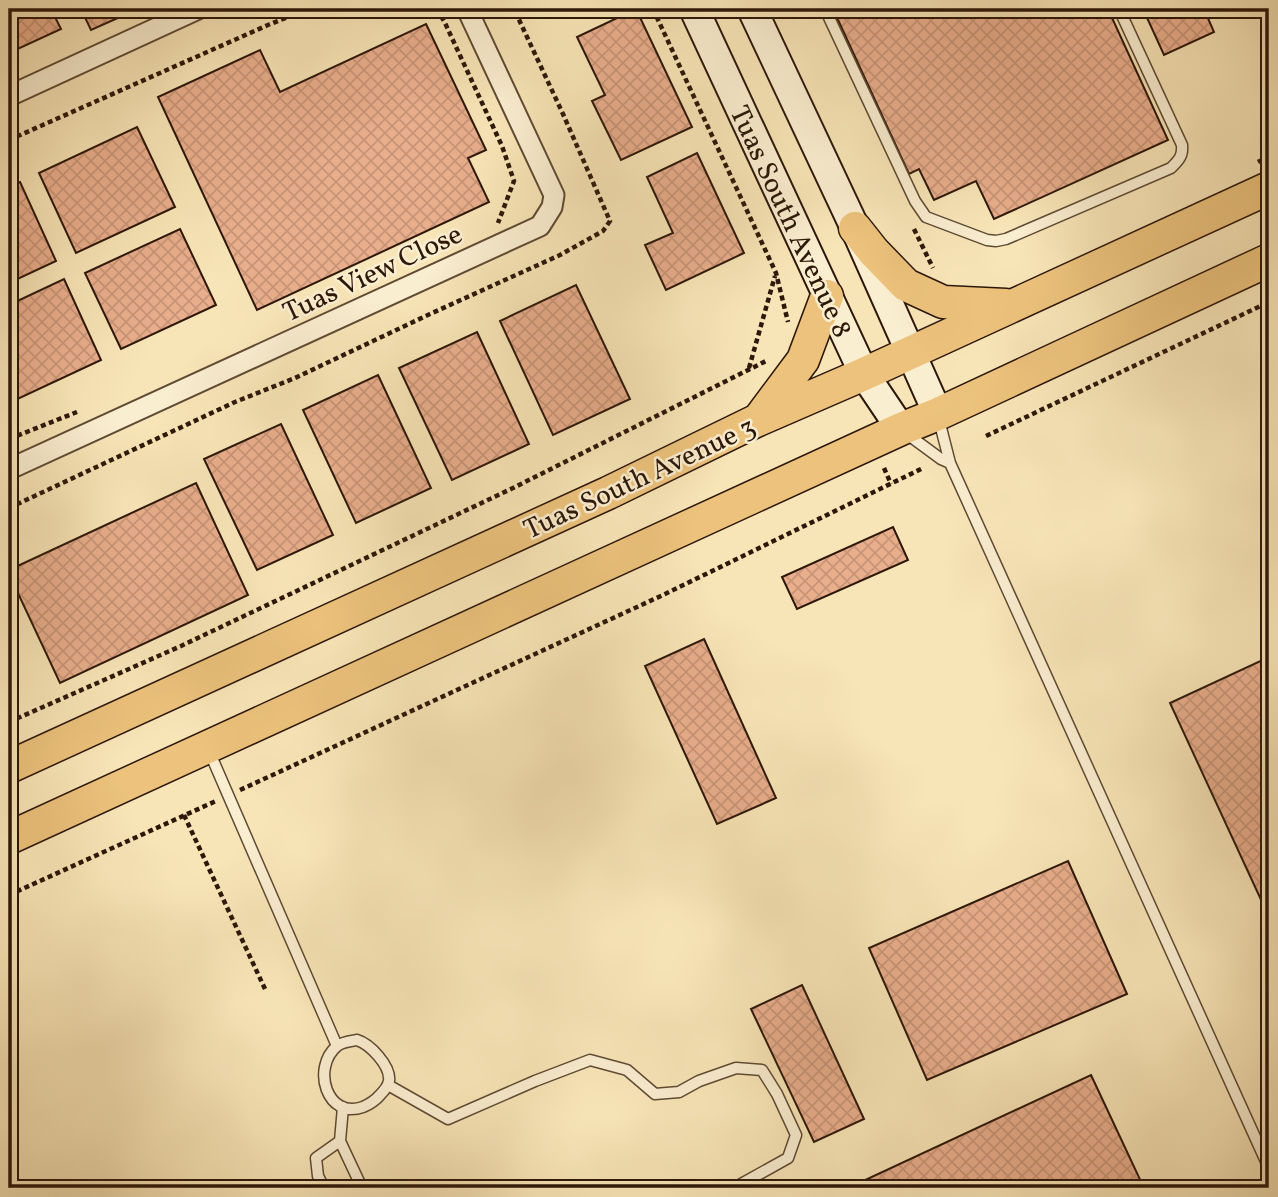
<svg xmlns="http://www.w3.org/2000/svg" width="1278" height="1197" viewBox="0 0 1278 1197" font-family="Vollkorn,serif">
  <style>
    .building { fill: url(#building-cross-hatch); stroke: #2c1709; stroke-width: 2 }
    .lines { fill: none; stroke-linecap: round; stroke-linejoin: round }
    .lane-casing { stroke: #5f4a34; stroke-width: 13 }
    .street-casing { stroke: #5f4a34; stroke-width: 23 }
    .secondary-casing { stroke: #2c1709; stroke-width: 32 }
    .primary-casing { stroke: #2c1709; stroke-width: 35 }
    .path { stroke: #2c1709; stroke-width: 4.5; stroke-dasharray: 5 3.5; stroke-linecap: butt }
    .lane { stroke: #faeed0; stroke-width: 10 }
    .street { stroke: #faeed0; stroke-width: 19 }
    .secondary { stroke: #faeed0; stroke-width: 28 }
    .primary { stroke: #ecc27c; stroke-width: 32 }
    .labels { text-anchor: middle; stroke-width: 5; stroke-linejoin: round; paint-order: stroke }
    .street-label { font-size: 28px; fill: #2c1709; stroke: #faeed0 }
  </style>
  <defs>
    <pattern id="building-cross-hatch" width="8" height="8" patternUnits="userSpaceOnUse" patternTransform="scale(1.75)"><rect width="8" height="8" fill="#e9ae8c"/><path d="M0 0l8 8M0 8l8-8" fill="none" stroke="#c89577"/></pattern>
  </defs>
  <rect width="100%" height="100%" fill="#f8e5b7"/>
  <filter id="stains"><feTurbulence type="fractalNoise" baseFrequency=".00286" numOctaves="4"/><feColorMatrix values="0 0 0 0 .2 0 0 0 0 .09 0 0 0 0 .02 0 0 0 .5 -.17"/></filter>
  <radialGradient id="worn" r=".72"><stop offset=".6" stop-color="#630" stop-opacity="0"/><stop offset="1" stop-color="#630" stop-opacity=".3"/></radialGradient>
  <!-- building -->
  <path class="building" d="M9,9H51L61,29L9,53Z
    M81,9H138L91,30Z
    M636,9L692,127L621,160L592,101L605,95L577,37Z
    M833,9H1108L1168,140L994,219L976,181L934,200L919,169L909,174Z
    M1143,9H1204L1214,32L1164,55Z
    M426,24L486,150L468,158L489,202L257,310L158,97L260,50L280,92Z
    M137,127L175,207L76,253L39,173Z
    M697,153L744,253L666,290L645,245L673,233L647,177Z
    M20,182L56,261L9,283V187Z
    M180,229L216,305L121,349L85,273Z
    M64,279L101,360L9,403V305Z
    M576,285L630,399L553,435L500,321Z
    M477,332L529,444L452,480L399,368Z
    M378,375L431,488L356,523L303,410Z
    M281,424L333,535L257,570L204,459Z
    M196,483L248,595L60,683L9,574V570Z
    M893,527L908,560L797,609L782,577Z
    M704,639L776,798L717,824L645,666Z
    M1269,657V917L1170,703Z
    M1068,861L1127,994L927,1080L869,948Z
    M802,985L864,1119L814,1142L751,1009Z
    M1091,1075L1144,1188H866L863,1181Z"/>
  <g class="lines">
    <!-- lane casing -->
    <g class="lane-casing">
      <path id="lane" d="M825,9L915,201L926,217L987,240L996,241L1006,239L1171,168C1179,160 1183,156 1182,145L1119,9
        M939,420L950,463L1269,1168
        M907,434L941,459L950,463
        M209,751L337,1046
        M357,1040C370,1044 391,1066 389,1081C388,1086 384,1091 380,1095C375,1101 370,1104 363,1107C327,1120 311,1068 337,1046C342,1042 351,1041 357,1040Z
        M388,1085L448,1119L535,1081L590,1060L627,1070L655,1094L679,1092L699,1081L736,1068L762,1070L777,1094L796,1135L788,1158L734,1188
        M343,1107L340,1141L362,1188
        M324,1188L318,1176L316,1158L340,1141"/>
    </g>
    <!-- street casing -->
    <g class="street-casing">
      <path id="street" d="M9,96L198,9
        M9,466L14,467L540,226L552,207L554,195L467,9"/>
    </g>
    <!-- secondary casing -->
    <g class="secondary-casing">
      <path id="secondary" d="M694,9L864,374L901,429
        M752,9L855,228L938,414"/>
    </g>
    <!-- primary casing -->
    <g class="primary-casing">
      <path id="primary" d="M855,228L874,252L906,285L943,302L1006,305
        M759,419L803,360L827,296
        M9,767L608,493L758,420L864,374L1269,188
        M9,838L901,429L938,414L1269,260"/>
    </g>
    <!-- path -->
    <path class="path" d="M437,9L445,23L502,146L514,181L498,223
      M653,9L776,273L788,322
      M9,140L268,25L308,9
      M1258,162L1269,156
      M914,229L933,268
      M749,368L775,276
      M986,436L1269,302
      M9,437H14L77,412
      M884,468L891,484
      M9,508L235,402L295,378L430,314L560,255L603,231L610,221L563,114L514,9
      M9,722L181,646L513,488L768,360
      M240,790L663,595L923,468
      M184,815L265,989
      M9,895L216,801"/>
    <!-- lane -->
    <use href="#lane" class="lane"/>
    <!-- street -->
    <use href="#street" class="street"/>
    <!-- secondary -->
    <use href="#secondary" class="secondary"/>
    <!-- primary -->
    <use href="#primary" class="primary"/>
  </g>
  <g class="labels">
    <!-- street labels -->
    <g class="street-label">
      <text transform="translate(792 221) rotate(65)" y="10">Tuas South Avenue 8</text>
      <text transform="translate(372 272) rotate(-25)" y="10">Tuas View Close</text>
      <text transform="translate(639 477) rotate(-25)" y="10">Tuas South Avenue 3</text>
    </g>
  </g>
  <!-- margin -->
  <rect width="1278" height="1197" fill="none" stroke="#f8e5b7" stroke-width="35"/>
  <rect x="10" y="10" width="1257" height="1176" fill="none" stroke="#2c1709" stroke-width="3.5"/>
  <rect x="18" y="18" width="1243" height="1162" fill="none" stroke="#2c1709" stroke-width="2"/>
  <rect width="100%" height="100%" filter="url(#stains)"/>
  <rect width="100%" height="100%" fill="url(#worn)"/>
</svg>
